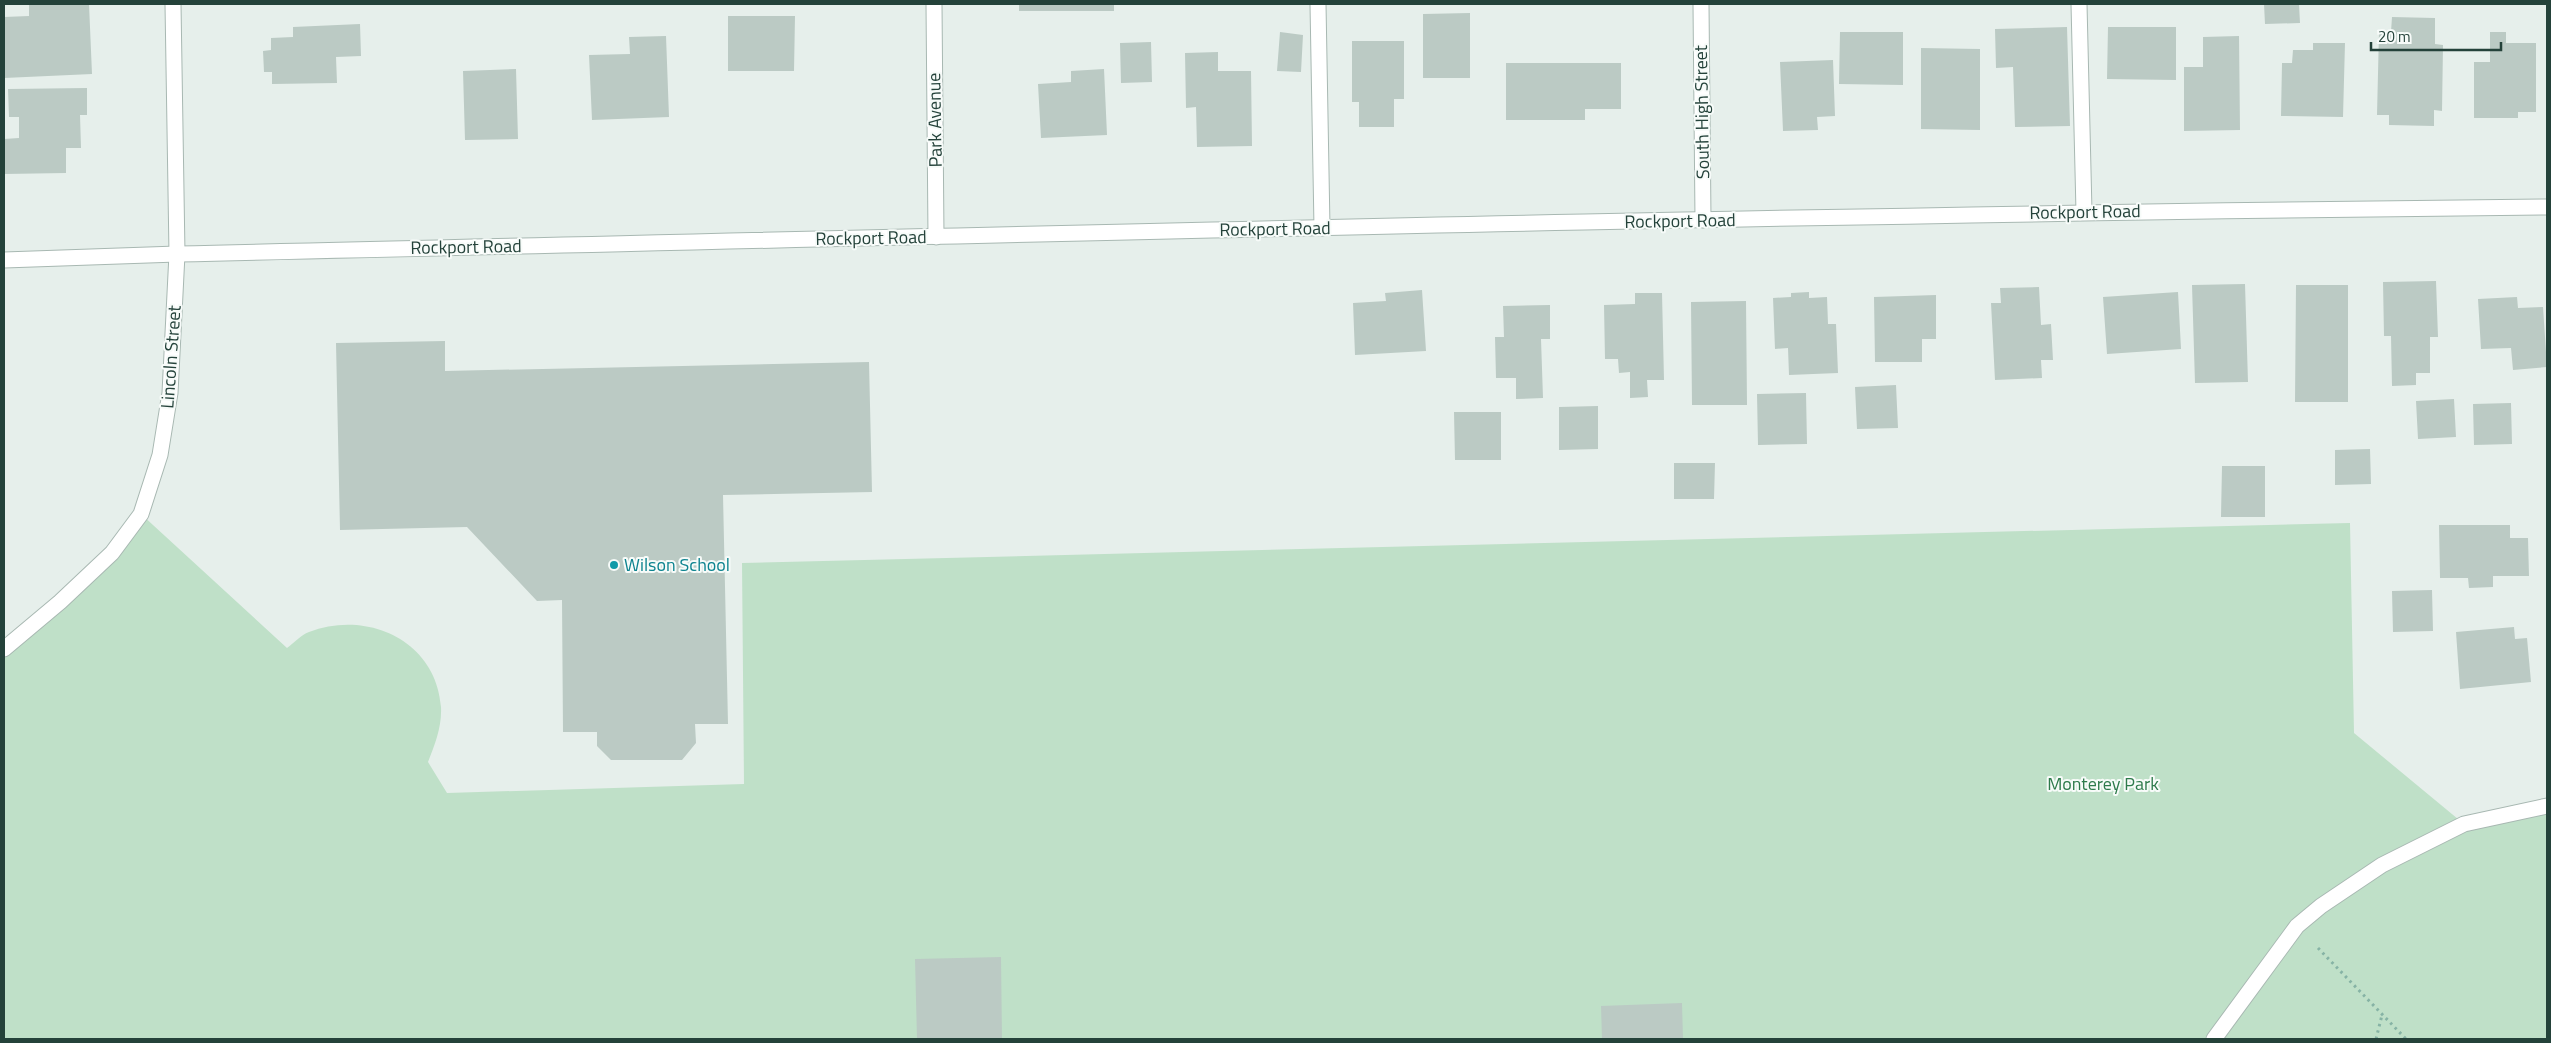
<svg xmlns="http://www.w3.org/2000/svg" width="2551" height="1043" viewBox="0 0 2551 1043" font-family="'Titillium Web',sans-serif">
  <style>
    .green { fill: #bfe0c8 }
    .building { fill: #bbcac4 }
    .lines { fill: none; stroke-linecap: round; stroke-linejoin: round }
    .service-casing { stroke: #a8b8b2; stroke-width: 17 }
    .minor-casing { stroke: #a8b8b2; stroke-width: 17 }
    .tertiary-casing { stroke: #a8b8b2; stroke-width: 17 }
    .path { stroke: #86b3a5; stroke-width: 3; stroke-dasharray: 2.5 4; stroke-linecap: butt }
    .service { stroke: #fff; stroke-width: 15 }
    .minor { stroke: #fff; stroke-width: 15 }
    .tertiary { stroke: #fff; stroke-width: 15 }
    .culture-dot { fill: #0f9aa8; stroke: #f7fbf9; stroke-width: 2 }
    .labels { text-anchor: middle; stroke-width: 4; stroke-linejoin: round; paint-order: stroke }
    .street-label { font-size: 18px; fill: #24423a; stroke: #f7fbf9 }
    .culture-label { font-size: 18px; fill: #0d838f; stroke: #f7fbf9; text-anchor: start }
    .park-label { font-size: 18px; fill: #2d7a4b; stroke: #f7fbf9 }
  </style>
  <rect width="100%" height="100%" fill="#e6efeb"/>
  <!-- green -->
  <path class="green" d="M141,514L287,648C294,643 301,635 309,632C367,610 436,640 441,707C442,727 435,744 428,762L447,793L744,784L742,563L2350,523L2354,733L2464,824L2547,806V1039H4V649L60,602Z"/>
  <!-- building -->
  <path class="building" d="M29,4H89L92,74L4,78V17L29,16Z
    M1019,4H1114V11H1019Z
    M2264,4H2299L2300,23L2265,24Z
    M1470,13V78H1423V14Z
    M728,16H795L794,71H728Z
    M2392,17L2435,18V44L2443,45L2442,111L2434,110V126L2389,125V115H2377L2379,32H2391Z
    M360,24L361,56L336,57L337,83L272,84V72H264L263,51L271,50V38L293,37V27Z
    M2067,27L2070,126L2015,127L2013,67L1996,68L1995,29Z
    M2108,27H2176V80L2107,79Z
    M1280,32L1303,35L1301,72L1277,71Z
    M1840,32H1903V85L1839,84Z
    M2490,32H2506V43H2536V112H2518V118H2474V62H2490Z
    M666,36L669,117L592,120L589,55L630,54L629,37Z
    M2239,36L2240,130L2184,131V67H2203V37Z
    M1352,41H1404V99H1394V127H1359V102H1352Z
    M1151,42L1152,82L1121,83L1120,43Z
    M2313,43H2345L2343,117L2281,116L2282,63H2292L2293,50H2313Z
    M1921,48L1980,49V130L1921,129Z
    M1218,52V71H1251L1252,146L1197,147L1196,107L1186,108L1185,53Z
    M1833,60L1835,116L1817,117L1818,130L1783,131L1780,62Z
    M1506,63H1621V109H1585V120H1506Z
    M516,69L518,139L465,140L463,71Z
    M1104,69L1107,135L1041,138L1038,84L1071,82V71Z
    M87,88V115H80L81,148H66V173L4,174V139L19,138V117H9L8,89Z
    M2436,281L2438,337H2430V373H2416V385L2392,386L2391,336H2384L2383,282Z
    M2245,284L2248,382L2195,383L2192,285Z
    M2296,285H2348V402H2295Z
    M2039,287L2041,325L2051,324L2053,360H2041L2042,378L1995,380L1991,303H2001L2000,288Z
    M1422,290L1426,351L1355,355L1353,303L1386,301L1385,293Z
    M1809,292V298L1827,297L1828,324H1836L1838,373L1789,375L1788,348L1775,349L1773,298L1791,297V293Z
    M2178,292L2181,349L2107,354L2103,297Z
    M1635,293H1662L1664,380H1647L1648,397L1630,398V372L1619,373L1618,359H1605L1604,305L1635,304Z
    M1936,295V339H1922V362H1875L1874,297Z
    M2517,297L2518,308L2543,307L2547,367L2513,370L2511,348L2481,349L2478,299Z
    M1746,301L1747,405H1692L1691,302Z
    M1550,305V339H1541L1543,398L1516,399V378H1496L1495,337H1504L1503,306Z
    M445,341V371L869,362L872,492L723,495L728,724H695L696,743L682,760H611L597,746V732H563L562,600L537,601L467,527L340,530L336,343Z
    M1896,385L1898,428L1857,429L1855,387Z
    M1806,393L1807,444L1758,445L1757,394Z
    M2454,399L2456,437L2418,439L2416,401Z
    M2511,403L2512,444L2474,445L2473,404Z
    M1598,406V449L1559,450V407Z
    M1454,412H1501V460H1455Z
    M2370,449L2371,484L2335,485V450Z
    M1674,463H1715L1714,499H1674Z
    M2222,466H2265V517H2221Z
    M2439,525H2510V538H2528L2529,576H2493V587L2469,588L2468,578H2440Z
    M2432,590L2433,631L2393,632L2392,591Z
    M2514,627L2515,639L2527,638L2531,682L2460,689L2456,632Z
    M1001,957L1002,1039H917L915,959Z
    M1682,1003L1683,1039H1602L1601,1006Z"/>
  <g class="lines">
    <!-- service casing -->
    <g class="service-casing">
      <path id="service" d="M1318,4L1322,228
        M2079,4L2084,212"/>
    </g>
    <!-- minor casing -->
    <g class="minor-casing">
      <path id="minor" d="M934,4L936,237
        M1701,4L1703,220
        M4,649L60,602L112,553L141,514L160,455L170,393L177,254L173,4
        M2214,1039L2297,926L2321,906L2382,865L2464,824L2547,806"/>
    </g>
    <!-- tertiary casing -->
    <g class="tertiary-casing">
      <path id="tertiary" d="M4,260L177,254C967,236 1757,215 2547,207"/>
    </g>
    <!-- path -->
    <path class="path" d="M2318,948L2406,1039
      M2376,1039L2382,1015"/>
    <!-- service -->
    <use href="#service" class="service"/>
    <!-- minor -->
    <use href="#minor" class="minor"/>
    <!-- tertiary -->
    <use href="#tertiary" class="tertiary"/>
  </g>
  <!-- markers -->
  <circle class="culture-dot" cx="614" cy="565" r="5"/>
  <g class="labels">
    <!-- street labels -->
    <g class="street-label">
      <text transform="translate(1702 112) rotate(-91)" y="6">South High Street</text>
      <text transform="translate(935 120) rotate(-91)" y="6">Park Avenue</text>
      <text transform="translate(2085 212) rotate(-1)" y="6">Rockport Road</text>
      <text transform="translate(1680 221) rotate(-1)" y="6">Rockport Road</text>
      <text transform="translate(1275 229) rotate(-1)" y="6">Rockport Road</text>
      <text transform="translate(871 238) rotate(-1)" y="6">Rockport Road</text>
      <text transform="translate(466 247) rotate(-1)" y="6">Rockport Road</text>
      <text transform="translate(171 357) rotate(-86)" y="6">Lincoln Street</text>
    </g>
    <!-- culture labels -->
    <g class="culture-label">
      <text x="624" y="571">Wilson School</text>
    </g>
    <!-- park labels -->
    <g class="park-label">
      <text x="2103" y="790">Monterey Park</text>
    </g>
  </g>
  <!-- border -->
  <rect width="2551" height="1043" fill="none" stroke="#24423a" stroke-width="10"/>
  <!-- scale -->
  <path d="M2371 42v8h130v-8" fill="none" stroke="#24423a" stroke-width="2.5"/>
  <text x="2378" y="42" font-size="15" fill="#24423a" stroke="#f7fbf9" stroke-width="4" paint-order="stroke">20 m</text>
</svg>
